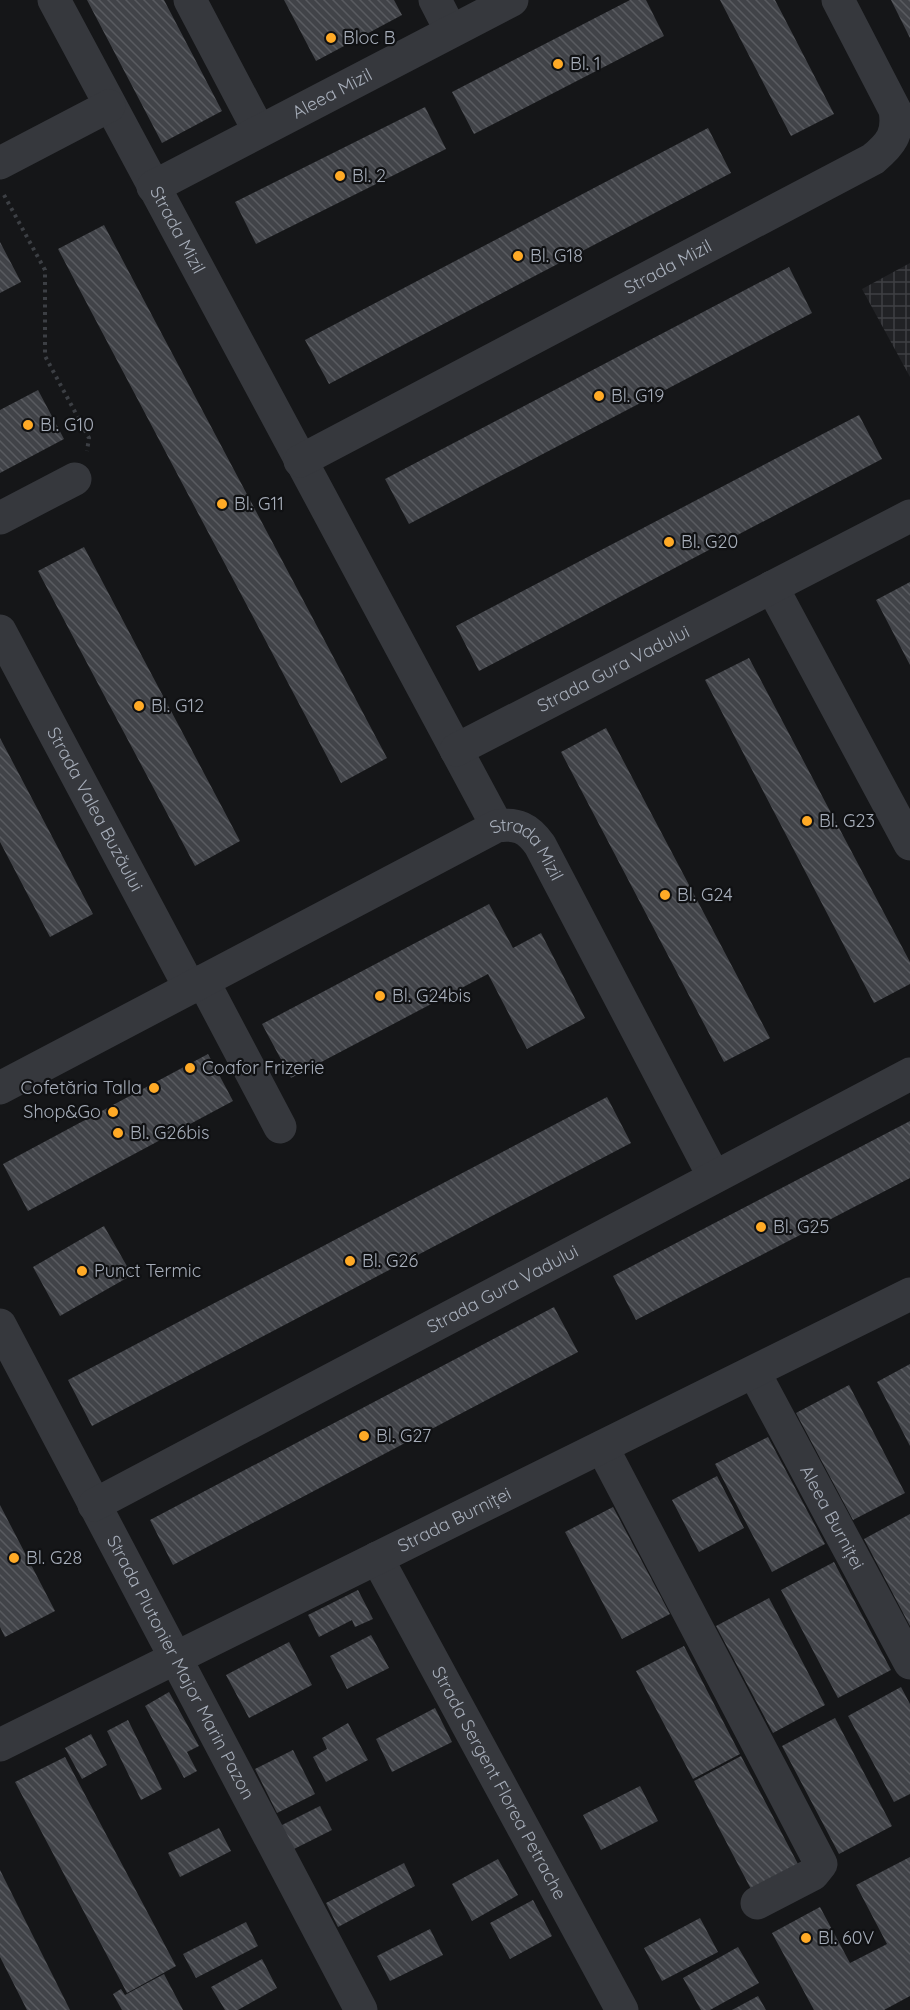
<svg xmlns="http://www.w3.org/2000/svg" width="910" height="2010" viewBox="0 0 910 2010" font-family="Quicksand,sans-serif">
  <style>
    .industrial { fill: url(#industrial-grid) }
    .building { fill: url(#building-back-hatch) }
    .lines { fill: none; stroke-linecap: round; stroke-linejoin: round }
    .path { stroke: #3c3f44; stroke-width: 4; stroke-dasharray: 3 4.5; stroke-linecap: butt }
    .minor { stroke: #36383d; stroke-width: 33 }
    .poi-dot { fill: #ffaa26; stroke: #101113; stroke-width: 2 }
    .labels { text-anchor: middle; stroke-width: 4.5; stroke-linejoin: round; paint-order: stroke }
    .poi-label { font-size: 18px; fill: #a6adb9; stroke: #101113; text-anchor: start }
    .street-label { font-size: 18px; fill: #a6adb9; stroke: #101113 }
  </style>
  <defs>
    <pattern id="industrial-grid" width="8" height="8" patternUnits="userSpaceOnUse" patternTransform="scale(1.5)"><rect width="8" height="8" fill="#212225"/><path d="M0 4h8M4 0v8" fill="none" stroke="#3e3f43"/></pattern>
    <pattern id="building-back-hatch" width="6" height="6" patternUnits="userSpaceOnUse" patternTransform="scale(1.5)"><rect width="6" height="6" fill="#414348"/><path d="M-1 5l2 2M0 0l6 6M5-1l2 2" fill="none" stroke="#595b60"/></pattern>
  </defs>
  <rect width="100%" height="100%" fill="#151618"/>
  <!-- industrial -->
  <path class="industrial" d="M910,263V377L862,289Z"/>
  <!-- building -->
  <path class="building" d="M87,0H164L222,111L162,143Z
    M284,0H394L402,15L316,61Z
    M630,0H646L664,36L474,134L452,92Z
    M720,0H775L834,114L791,136Z
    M891,0H910V38Z
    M425,107L446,149L256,244L235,202Z
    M708,128L731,173L329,384L305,340Z
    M104,225L387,758L341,783L58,249Z
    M0,242L21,282L0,293Z
    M789,267L812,313L409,524L385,479Z
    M38,390L64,439L0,473V410Z
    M859,415L882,459L479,671L456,626Z
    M84,547L240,841L195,866L38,571Z
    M910,582V665L876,600Z
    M749,658L910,962V984L874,1003L705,680Z
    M606,728L770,1038L724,1062L561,752Z
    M0,738L93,914L50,937L0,842Z
    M489,904L513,948L541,933L585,1018L527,1049L488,974L291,1078L262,1024Z
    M208,1054L233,1101L28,1211L3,1164Z
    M607,1097L631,1143L92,1426L68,1380Z
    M910,1121V1178L636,1320L613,1276Z
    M104,1226L132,1275L60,1316L33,1267Z
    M554,1307L578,1352L173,1565L150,1520Z
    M910,1364V1446L877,1382Z
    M849,1385L905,1493L853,1520L796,1413Z
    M768,1437L825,1544L772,1572L715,1464Z
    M717,1476L744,1528L699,1552L672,1500Z
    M0,1505L55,1611L5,1637L0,1627Z
    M613,1507L670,1614L622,1639L565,1532Z
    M910,1514V1626L864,1539Z
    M834,1562L891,1670L838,1698L781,1590Z
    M358,1590L373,1619L355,1627L352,1620L319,1637L308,1615Z
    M769,1598L825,1705L773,1733L716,1626Z
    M371,1635L389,1668L347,1689L330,1656Z
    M289,1642L312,1685L249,1718L226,1675Z
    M684,1646L740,1754L693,1779L636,1671Z
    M901,1687L910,1704V1794L894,1802L848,1716Z
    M169,1692L199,1746L187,1752L197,1771L184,1778L145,1706Z
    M435,1708L452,1742L392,1772L376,1739Z
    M835,1718L892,1826L839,1854L782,1746Z
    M128,1720L162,1789L141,1800L107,1731Z
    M348,1723L368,1760L326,1782L313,1757L327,1749L322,1738Z
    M91,1734L107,1765L82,1779L65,1748Z
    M293,1750L315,1794L277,1813L255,1769Z
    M741,1756L798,1864L751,1889L694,1781Z
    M65,1757L176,1966L127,1993L15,1782Z
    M640,1786L658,1821L601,1850L583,1815Z
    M320,1806L332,1830L290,1851L278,1827Z
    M219,1828L231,1851L180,1877L168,1853Z
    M910,1857V1996L884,2010H814L772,1933L820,1907L850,1963L887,1944L856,1885Z
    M498,1859L518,1895L472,1921L452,1884Z
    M404,1863L415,1886L338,1927L326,1903Z
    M0,1870L70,2010H27L0,1957Z
    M533,1900L552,1936L510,1959L490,1923Z
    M700,1918L718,1952L662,1981L644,1948Z
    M246,1922L258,1946L196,1978L183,1954Z
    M430,1929L443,1955L390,1981L377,1956Z
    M738,1947L759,1983L710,2010H701L683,1978Z
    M262,1959L277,1988L238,2010H225L211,1987Z
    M164,1974L183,2010H122L113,1994L121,1989L125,1995Z
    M758,1996L766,2010H732Z"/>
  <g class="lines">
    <!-- path -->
    <path class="path" d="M4,195L45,270V356L89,438L87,451"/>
    <!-- minor -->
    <g class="minor">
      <path id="s1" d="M54,0L497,826"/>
      <path d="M190,0L259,131"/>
      <path d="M435,0L451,31"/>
      <path d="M0,163L109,106"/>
      <path id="s2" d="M153,187L512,0"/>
      <path id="s3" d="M300,461L873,159C891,144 899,134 895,110L838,0"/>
      <path d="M0,518L75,479"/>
      <path d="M772,587L910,844"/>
      <path id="s4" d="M0,631L190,988"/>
      <path id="s5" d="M456,750L910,516"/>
      <path d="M203,981L280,1127"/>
      <path id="s6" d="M0,1088L497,826C517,823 528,828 540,845L714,1177"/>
      <path id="s7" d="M0,1325L361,2010"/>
      <path id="s8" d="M754,1372L910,1663"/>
      <path d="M602,1447L821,1864L813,1874L757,1903"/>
      <path id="s9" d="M94,1505L910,1074"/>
      <path id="s10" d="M377,1558L622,2010"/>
      <path id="s11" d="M0,1745L910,1294"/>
    </g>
  </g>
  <!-- markers -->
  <g class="poi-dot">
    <circle cx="331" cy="38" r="6"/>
    <circle cx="558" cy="64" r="6"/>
    <circle cx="340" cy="176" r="6"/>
    <circle cx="518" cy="256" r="6"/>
    <circle cx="599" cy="396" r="6"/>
    <circle cx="28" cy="425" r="6"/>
    <circle cx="222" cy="504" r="6"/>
    <circle cx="669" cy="542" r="6"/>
    <circle cx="139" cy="706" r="6"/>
    <circle cx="807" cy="821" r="6"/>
    <circle cx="665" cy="895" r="6"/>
    <circle cx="380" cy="996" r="6"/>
    <circle cx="190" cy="1068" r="6"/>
    <circle cx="154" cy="1088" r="6"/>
    <circle cx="113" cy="1112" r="6"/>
    <circle cx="118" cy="1133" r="6"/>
    <circle cx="761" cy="1227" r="6"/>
    <circle cx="350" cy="1261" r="6"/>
    <circle cx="82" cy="1271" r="6"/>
    <circle cx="364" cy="1436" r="6"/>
    <circle cx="14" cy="1558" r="6"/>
    <circle cx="806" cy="1938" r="6"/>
  </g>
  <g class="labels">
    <!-- poi labels -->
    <g class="poi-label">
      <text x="343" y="44">Bloc B</text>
      <text x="570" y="70">Bl. 1</text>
      <text x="352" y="182">Bl. 2</text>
      <text x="530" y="262">Bl. G18</text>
      <text x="611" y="402">Bl. G19</text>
      <text x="40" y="431">Bl. G10</text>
      <text x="234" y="510">Bl. G11</text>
      <text x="681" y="548">Bl. G20</text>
      <text x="151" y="712">Bl. G12</text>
      <text x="819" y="827">Bl. G23</text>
      <text x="677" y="901">Bl. G24</text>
      <text x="392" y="1002">Bl. G24bis</text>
      <text x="202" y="1074">Coafor Frizerie</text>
      <text x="142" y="1094" text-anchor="end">Cofetăria Talla</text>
      <text x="101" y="1118" text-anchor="end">Shop&amp;Go</text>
      <text x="130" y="1139">Bl. G26bis</text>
      <text x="773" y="1233">Bl. G25</text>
      <text x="362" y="1267">Bl. G26</text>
      <text x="94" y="1277">Punct Termic</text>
      <text x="376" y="1442">Bl. G27</text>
      <text x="26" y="1564">Bl. G28</text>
      <text x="818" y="1944">Bl. 60V</text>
    </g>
    <!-- street labels -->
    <g class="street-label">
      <text dy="6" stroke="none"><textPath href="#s2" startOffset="202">Aleea Mizil</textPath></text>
      <text dy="6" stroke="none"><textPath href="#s1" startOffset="261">Strada Mizil</textPath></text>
      <text dy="6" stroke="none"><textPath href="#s3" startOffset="416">Strada Mizil</textPath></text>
      <text dy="6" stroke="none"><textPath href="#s5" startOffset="177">Strada Gura Vadului</textPath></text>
      <text dy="6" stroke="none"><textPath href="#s4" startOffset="202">Strada Valea Buzăului</textPath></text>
      <text dy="6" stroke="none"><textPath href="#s6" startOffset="603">Strada Mizil</textPath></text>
      <text dy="6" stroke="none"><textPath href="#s9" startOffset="462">Strada Gura Vadului</textPath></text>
      <text dy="6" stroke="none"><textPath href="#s8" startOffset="165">Aleea Burniței</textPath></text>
      <text dy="6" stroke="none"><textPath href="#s11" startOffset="507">Strada Burniței</textPath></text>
      <text dy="6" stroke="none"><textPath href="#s7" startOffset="387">Strada Plutonier Major Marin Pazon</textPath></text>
      <text dy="6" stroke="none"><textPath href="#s10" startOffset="256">Strada Sergent Florea Petrache</textPath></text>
    </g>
  </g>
</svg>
